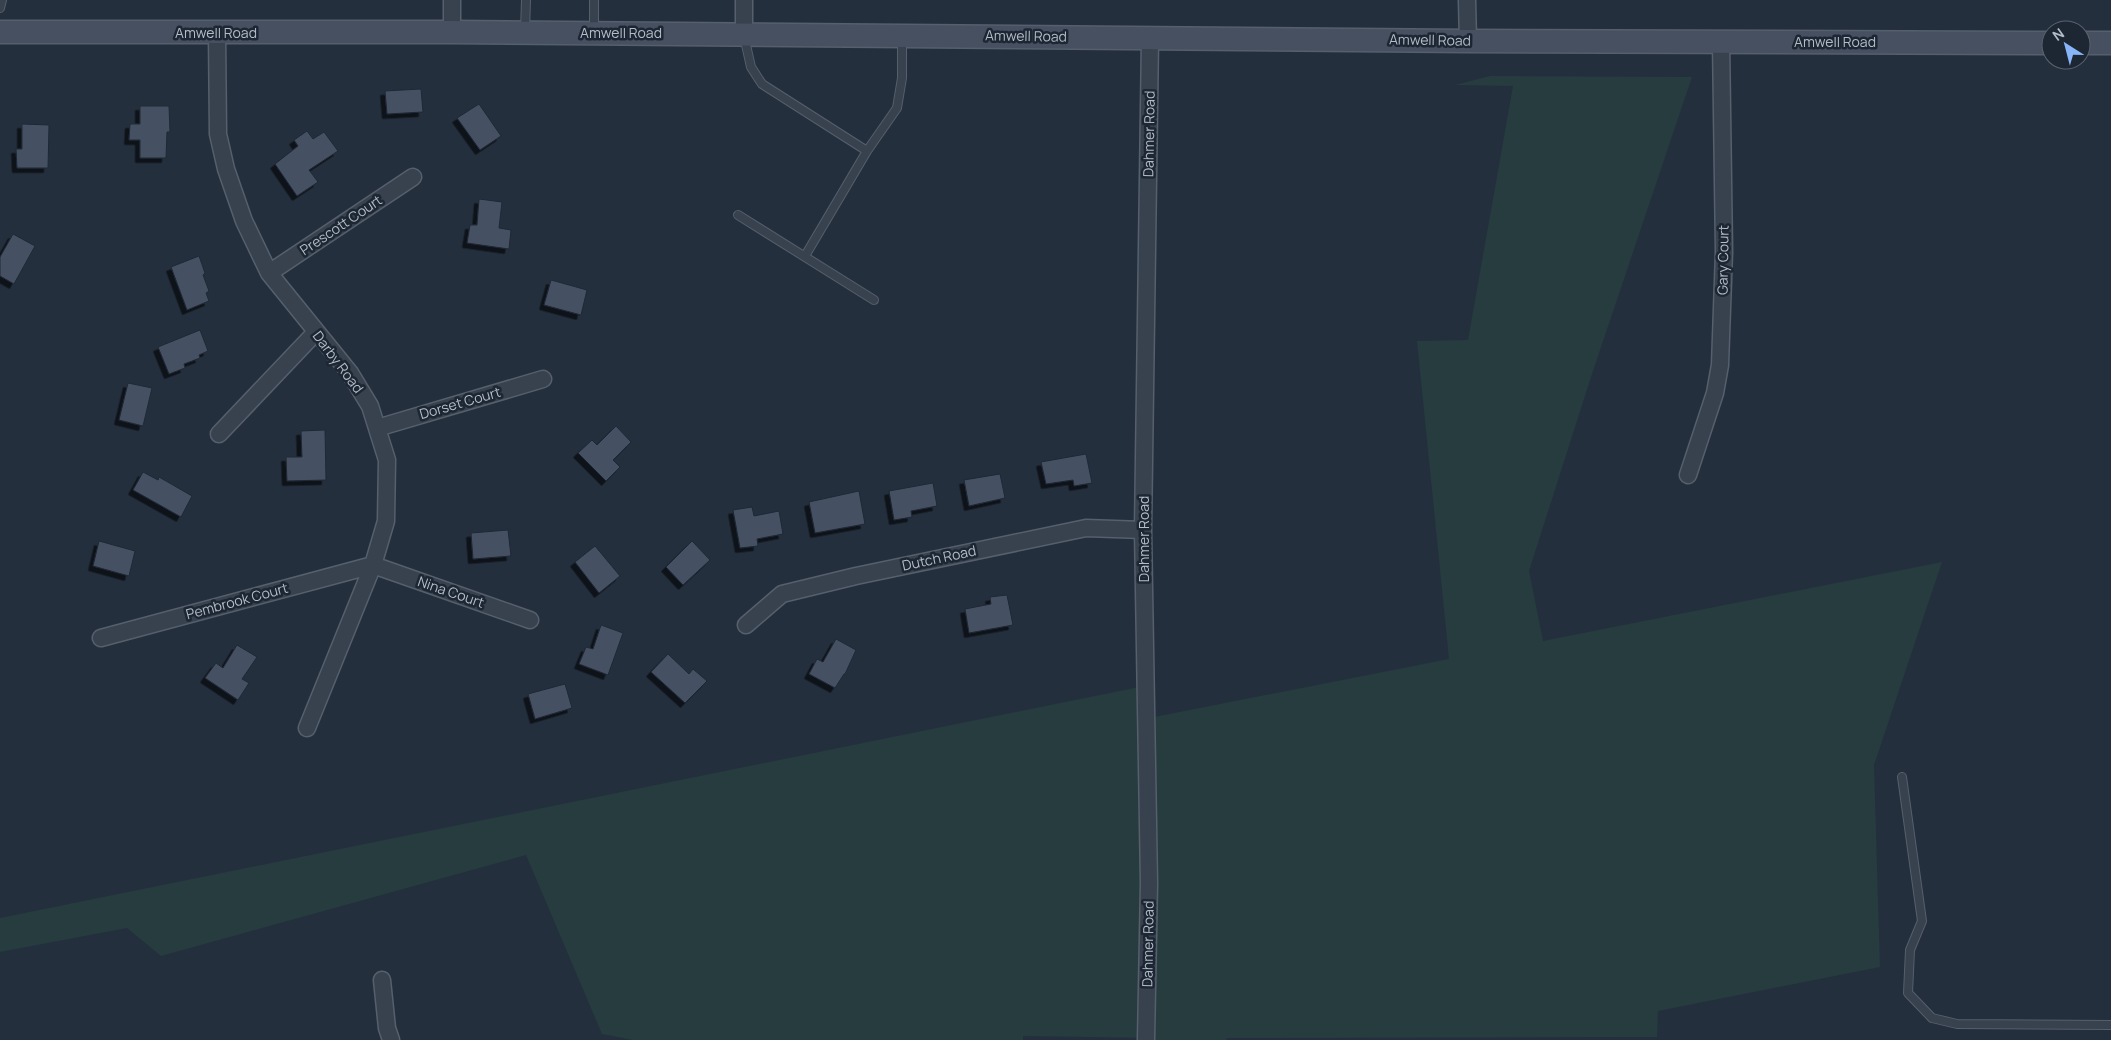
<svg xmlns="http://www.w3.org/2000/svg" width="2111" height="1040" viewBox="0 0 2111 1040" font-family="Manrope,sans-serif">
  <style>
    .green { fill: #263c3f }
    .building { fill: #455162; stroke: #1f2835; filter: url(#shadow) }
    .lines { fill: none; stroke-linecap: round; stroke-linejoin: round }
    .lane-casing { stroke: #565f6c; stroke-width: 10 }
    .street-casing { stroke: #565f6c; stroke-width: 19 }
    .secondary-casing { stroke: #565f6c; stroke-width: 25 }
    .lane { stroke: #38414e; stroke-width: 8 }
    .street { stroke: #38414e; stroke-width: 16 }
    .secondary { stroke: #465061; stroke-width: 22 }
    .labels { text-anchor: middle; stroke-width: 5; stroke-linejoin: round; paint-order: stroke }
    .street-label { font-size: 14px; fill: #b4bcc9; stroke: #1d2633 }
  </style>
  <defs>
    <filter id="shadow"><feDropShadow dx="-4.5" dy="4.5" stdDeviation="0" flood-color="#0009"/></filter>
  </defs>
  <rect width="100%" height="100%" fill="#242f3e"/>
  <!-- green -->
  <path class="green" d="M1490,76L1692,77L1591,377L1529,571L1543,641L1942,562L1874,765L1880,967L1658,1011L1657,1037L1227,1038L1226,1040H1153L1152,1038L1023,1036V1040H633L602,1034L526,855L161,956L127,928L0,952V918L1154,684V717L1449,659L1417,341L1468,340L1513,86L1455,85Z"/>
  <!-- building -->
  <path class="building" d="M421,89L423,112L387,114L385,91Z
    M479,104L501,136L480,150L457,118Z
    M140,106H169L170,132H167L166,158H140V140H129L130,124H140Z
    M22,124L49,125L48,168H17L16,149H22Z
    M307,131L313,139L324,132L338,151L309,170L318,182L297,196L275,164L298,146L294,140Z
    M479,199L502,202L499,228L511,230L509,249L467,243L470,225H477Z
    M13,234L35,246L14,284L0,276V257Z
    M199,256L205,273L203,275L209,291L206,293L209,301L187,310L171,267Z
    M551,280L587,290L581,315L544,305Z
    M200,330L208,351L199,355L200,358L184,364L185,368L169,374L158,347Z
    M128,383L152,388L143,426L119,420Z
    M616,426L631,442L613,460L620,467L606,481L578,453L592,440L597,445Z
    M325,430L326,480L287,481L286,457H302L301,431Z
    M1086,454L1092,483L1074,486L1073,480L1046,484L1041,462Z
    M143,472L158,480L159,477L192,496L181,517L133,490Z
    M1000,474L1005,498L969,506L964,480Z
    M933,483L937,506L911,511L912,517L894,520L889,491Z
    M859,491L865,524L815,533L809,502Z
    M752,507L754,516L779,511L783,534L757,539L758,546L740,548L733,510Z
    M508,530L511,556L473,559L471,533Z
    M99,541L135,551L129,576L93,566Z
    M692,541L710,560L683,585L666,567Z
    M595,546L620,576L599,593L575,562Z
    M1007,595L1013,625L969,633L965,609L991,604L990,597Z
    M601,625L623,633L608,675L579,664L586,647L593,649Z
    M836,639L856,650L845,674H844L835,688L809,674L817,659L823,662Z
    M237,645L257,657L242,679L249,683L238,700L205,678L216,663L223,668Z
    M668,654L689,674L693,669L707,681L685,703L651,672Z
    M565,684L572,708L535,719L528,694Z"/>
  <g class="lines">
    <!-- lane casing -->
    <g class="lane-casing">
      <path id="lane" d="M0,8L2,0
        M525,31L526,0
        M594,31V0
        M744,36L751,67L762,84L867,151L897,108L902,78V37
        M738,215L874,300
        M805,256L867,151
        M1902,777L1922,921L1910,950L1908,993L1932,1018L1957,1024L2111,1025"/>
    </g>
    <!-- street casing -->
    <g class="street-casing">
      <path id="street" d="M1467,0L1468,41
        M452,32V0
        M217,33L218,134L226,169L244,221L269,273L350,373L370,406L387,460L386,521L373,565L307,728
        M744,34V0
        M269,273L413,177
        M377,428L543,379
        M219,434L316,332
        M1688,475L1715,393L1720,365L1724,252L1721,41
        M746,625L782,594L856,576L1086,528L1143,530
        M101,638L373,565L530,620
        M382,980L387,1028L391,1040
        M1146,1040L1149,883L1143,530L1150,38"/>
    </g>
    <!-- secondary casing -->
    <g class="secondary-casing">
      <path id="secondary" d="M0,32H452L1468,41L2051,43
        M2081,43H2111"/>
    </g>
    <!-- lane -->
    <use href="#lane" class="lane"/>
    <!-- street -->
    <use href="#street" class="street"/>
    <!-- secondary -->
    <use href="#secondary" class="secondary"/>
  </g>
  <g class="labels">
    <!-- street labels -->
    <g class="street-label">
      <text x="216" y="38">Amwell Road</text>
      <text x="621" y="38">Amwell Road</text>
      <text transform="translate(1026 36) rotate(1)" y="5">Amwell Road</text>
      <text transform="translate(1430 40) rotate(1)" y="5">Amwell Road</text>
      <text x="1835" y="47">Amwell Road</text>
      <text transform="translate(1149 134) rotate(-89)" y="5">Dahmer Road</text>
      <text transform="translate(341 225) rotate(-34)" y="5">Prescott Court</text>
      <text transform="translate(1723 260) rotate(-89)" y="5">Gary Court</text>
      <text transform="translate(338 362) rotate(53)" y="5">Darby Road</text>
      <text transform="translate(460 403) rotate(-16)" y="5">Dorset Court</text>
      <text transform="translate(1144 539) rotate(-90)" y="5">Dahmer Road</text>
      <text transform="translate(939 558) rotate(-12)" y="5">Dutch Road</text>
      <text transform="translate(451 592) rotate(19)" y="5">Nina Court</text>
      <text transform="translate(237 601) rotate(-15)" y="5">Pembrook Court</text>
      <text transform="translate(1148 944) rotate(-89)" y="5">Dahmer Road</text>
    </g>
  </g>
  <!-- north arrow -->
  <g transform="translate(2066 45) rotate(324)"><circle r="24" fill="#1d2633" stroke="#59626f"/>
  <path d="M0-4L9 19L0 12L-9 19Z" fill="#8ab4f8"/>
  <text y="-8" font-size="14" font-weight="bold" text-anchor="middle" fill="#b4bcc9">N</text>
  </g>
</svg>
